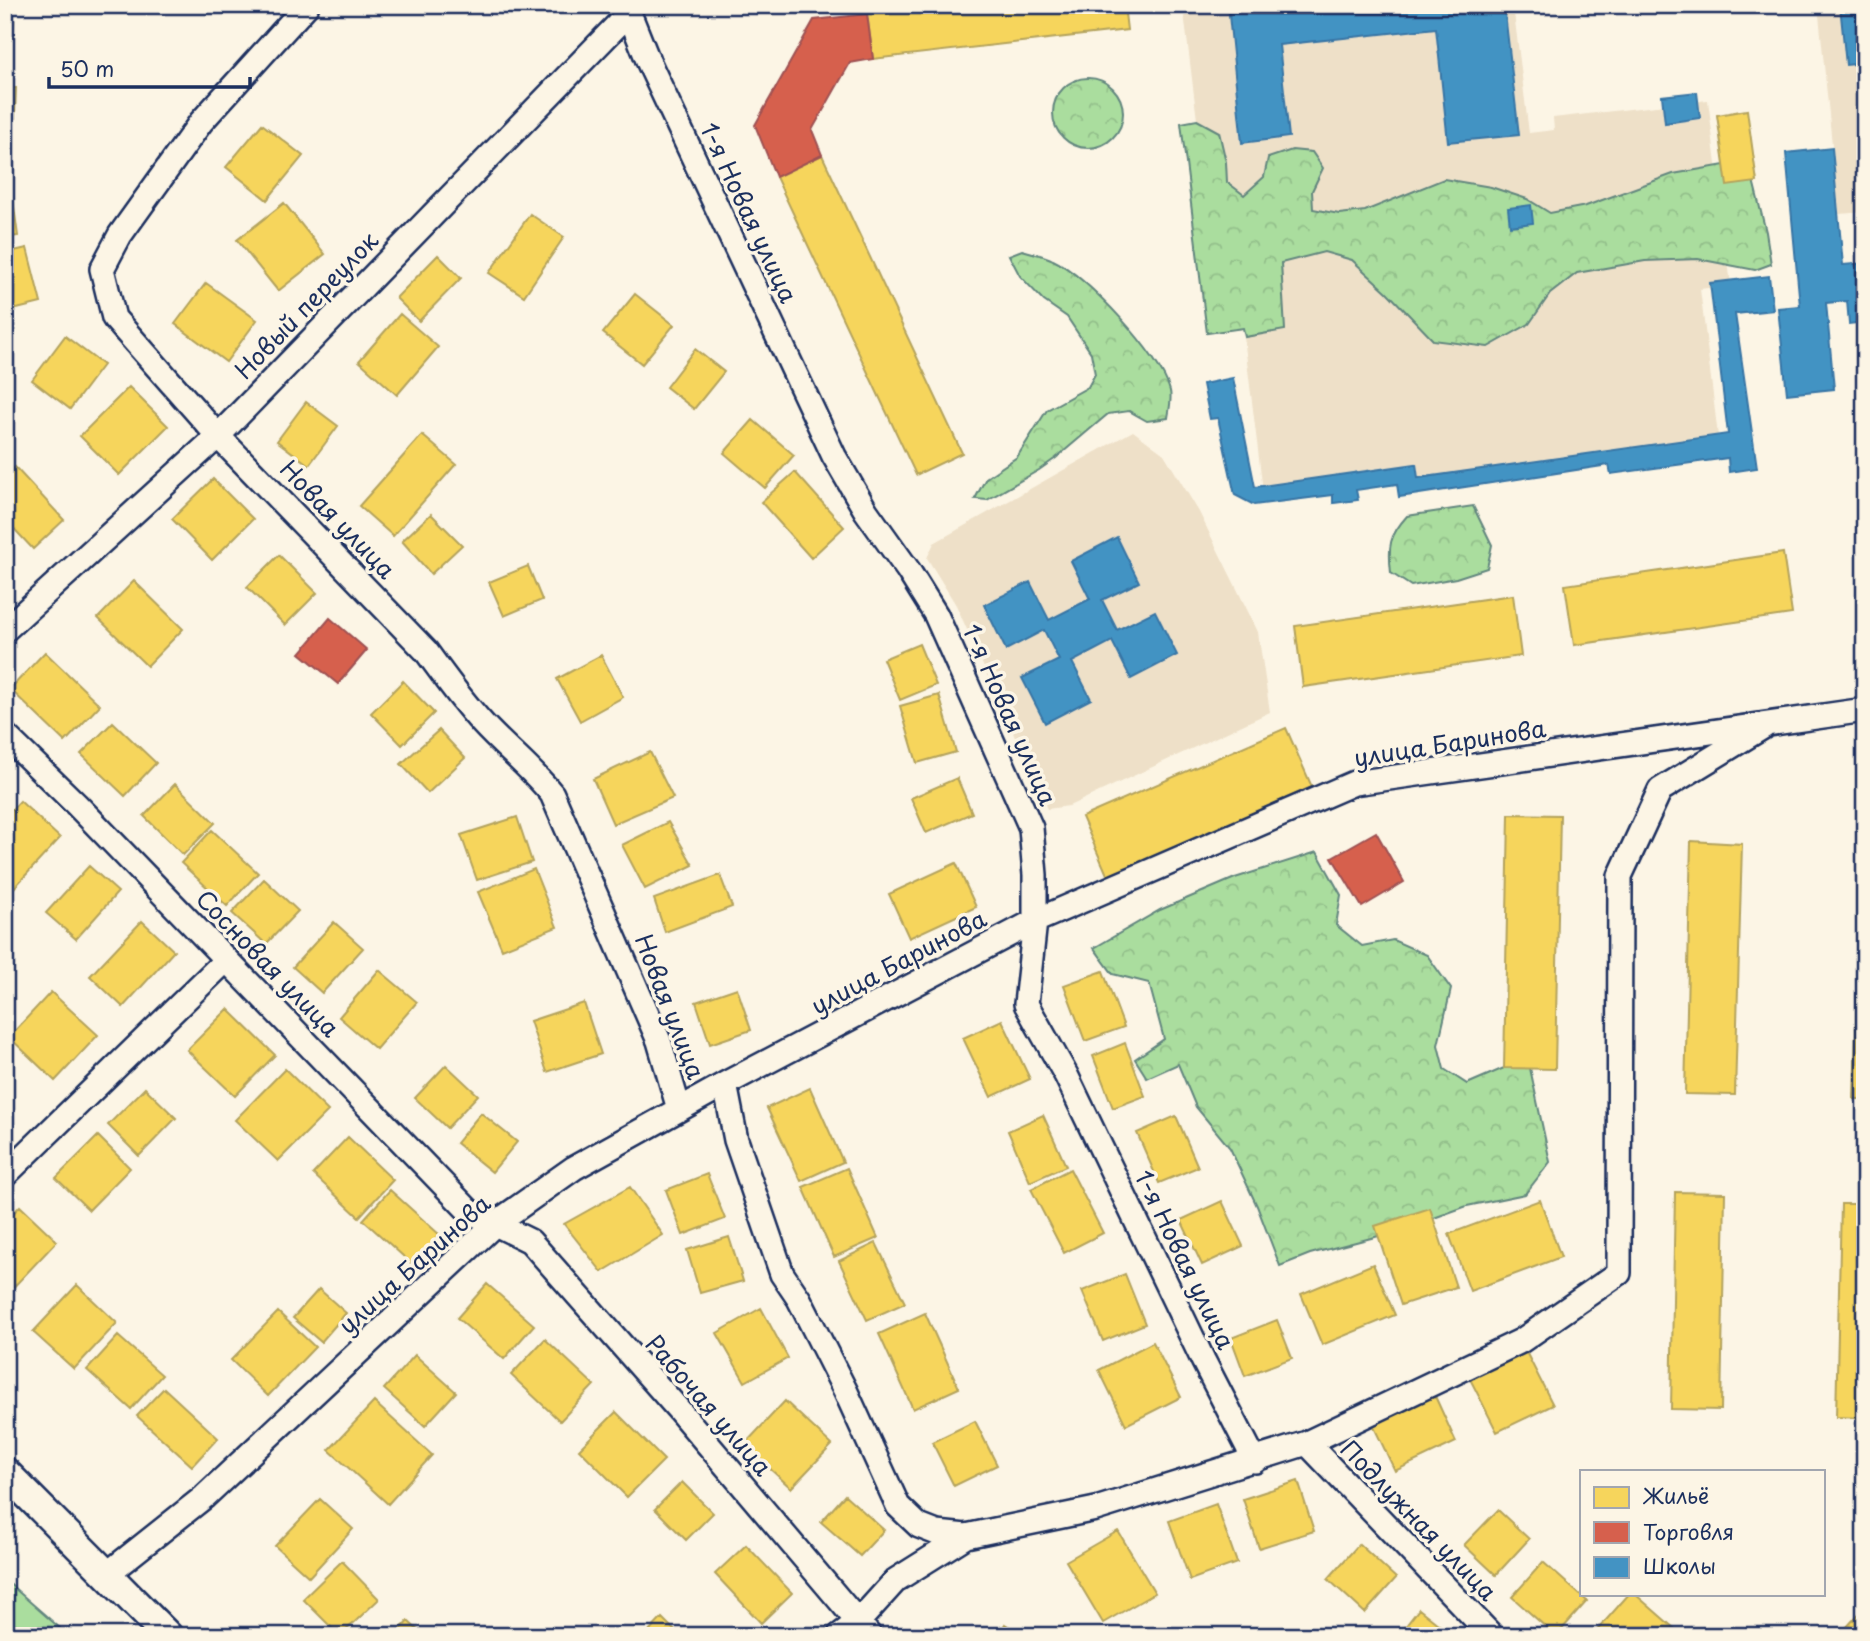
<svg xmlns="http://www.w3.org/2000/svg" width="1870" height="1641" viewBox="0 0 1870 1641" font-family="'Playpen Sans',sans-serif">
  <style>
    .built { fill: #eee0c8 }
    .forest { fill: url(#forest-crowns); stroke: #62867e; stroke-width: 2 }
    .garden { fill: #aadd9e; stroke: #62867e; stroke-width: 2 }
    .homes { fill: #f6d55c; stroke: #b4a35d; stroke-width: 2 }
    .shops { fill: #d6604d; stroke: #9e5152; stroke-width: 2 }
    .schools { fill: #4393c3; stroke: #3775a5; stroke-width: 2 }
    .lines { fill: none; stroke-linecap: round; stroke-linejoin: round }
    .minor-casing { stroke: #1b2f5e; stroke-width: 28 }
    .tertiary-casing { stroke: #1b2f5e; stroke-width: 33 }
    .minor { stroke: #fcf5e5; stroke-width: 23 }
    .tertiary { stroke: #fcf5e5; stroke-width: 28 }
    .labels { text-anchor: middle; stroke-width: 7; stroke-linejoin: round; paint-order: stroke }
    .street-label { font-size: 24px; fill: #1b2f5e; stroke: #fcf5e5 }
  </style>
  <defs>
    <pattern id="forest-crowns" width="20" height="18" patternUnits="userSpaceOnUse" patternTransform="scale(1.75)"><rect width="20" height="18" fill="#aadd9e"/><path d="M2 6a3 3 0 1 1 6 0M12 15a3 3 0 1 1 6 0" fill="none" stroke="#92be8a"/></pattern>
  </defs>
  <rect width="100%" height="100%" fill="#fcf5e5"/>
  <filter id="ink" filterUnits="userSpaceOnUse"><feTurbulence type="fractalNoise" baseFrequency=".0143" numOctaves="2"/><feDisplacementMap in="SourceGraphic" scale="14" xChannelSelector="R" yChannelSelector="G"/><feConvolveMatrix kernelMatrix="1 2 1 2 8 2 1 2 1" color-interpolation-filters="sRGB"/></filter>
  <g filter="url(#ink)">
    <!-- built -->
    <path class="built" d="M1183,5H1513L1529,133L1554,130L1553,118L1708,100L1731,285L1700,289L1719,444L1264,499L1243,329L1207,333L1181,123L1197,120Z
      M1818,5H1865V212L1839,214Z
      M1133,431L1164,454L1199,512L1237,589L1258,632L1270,712L1069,806L1047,809L956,605L927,558L934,543Z"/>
    <!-- forest -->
    <path class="forest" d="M1053 113a35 35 0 1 1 70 0a35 35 0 1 1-70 0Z
      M1197,120L1219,132L1226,162L1227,182L1244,195L1264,177L1268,158L1292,150L1312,152L1323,168L1312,191L1313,209L1339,214L1365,211L1444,179L1491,187L1527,199L1550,213L1586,206L1673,174L1730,164L1753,180L1766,232L1771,264L1755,270L1698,259L1645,261L1577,273L1550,294L1529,324L1488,347L1433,340L1387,292L1352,260L1324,252L1281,263L1285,330L1245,337L1243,328L1207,333L1181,123Z
      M1022,250C1032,253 1044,255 1053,260C1086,275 1162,357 1170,391C1172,399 1169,410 1168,418L1147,421L1129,411L1108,414L1056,458L1039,470L987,500L975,499L986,478L1017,457L1047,410L1088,387L1095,374L1091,353L1067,317L1044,301L1020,276L1009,255Z
      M1473,506L1492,545L1487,568L1456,578L1411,586L1391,573C1388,546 1389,536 1407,516Z
      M1317,852L1341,895L1336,925L1362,946L1393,940L1427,955L1451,989L1438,1045L1444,1069L1467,1084L1504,1068H1530L1550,1162L1525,1194L1467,1206L1398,1231L1310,1254L1280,1266L1257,1206L1230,1148L1196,1107L1178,1064L1147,1078L1135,1059L1164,1039L1149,983L1113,974L1094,948L1160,910L1235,878Z"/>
    <!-- garden -->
    <path class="garden" d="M5,1580L69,1636H5Z"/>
    <!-- homes -->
    <path class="homes" d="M938,5H1124L1127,30L873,59L867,14Z
      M5,20L14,21L8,74L5,73Z
      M5,88H16L13,164H5Z
      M1747,110L1757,182L1727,186L1717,115Z
      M262,124L303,156L267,200L226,167Z
      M822,155L962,453L916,475L776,177Z
      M11,185L18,236L5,238V186Z
      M284,203L325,254L278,291L237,240Z
      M530,214L564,237L524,296L489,273Z
      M27,248L41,303L5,312V253Z
      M438,255L461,278L419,321L396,298Z
      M206,283L257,320L226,362L175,324Z
      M635,294L674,325L642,364L603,333Z
      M400,314L438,347L397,395L359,361Z
      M65,336L103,365L70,409L32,380Z
      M695,349L724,372L694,409L666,387Z
      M129,387L168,426L119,475L80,436Z
      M306,402L338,426L309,465L277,441Z
      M753,420L794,455L765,488L724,453Z
      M422,435L456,464L393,536L359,506Z
      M15,467L64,520L33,549L5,519V476Z
      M795,472L844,527L811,558L761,502Z
      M213,479L253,519L212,560L172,519Z
      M431,514L462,545L431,574L402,541Z
      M1783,553L1792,614L1574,645L1565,585Z
      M279,555L317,593L285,625L247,587Z
      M528,566L542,600L504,616L489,582Z
      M134,581L183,629L147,666L98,618Z
      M1513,595L1521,656L1303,687L1295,626Z
      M919,644L936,685L900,700L883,659Z
      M45,652L100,705L65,742L10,689Z
      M601,655L623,697L580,721L557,679Z
      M403,681L434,713L402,745L371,713Z
      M939,695L956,752L917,763L900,706Z
      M113,722L156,763L125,796L81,754Z
      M1286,728L1312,787L1108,877L1082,817Z
      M439,730L465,758L428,793L401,764Z
      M650,752L673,798L613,824L593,779Z
      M957,778L972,813L926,833L911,798Z
      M175,784L215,823L183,855L144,816Z
      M20,801L60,838L12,890L5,883V817Z
      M1509,814L1560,815L1555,1069L1504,1068Z
      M517,817L532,862L477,880L461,835Z
      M668,822L693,865L645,889L622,845Z
      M212,830L258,873L227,906L181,863Z
      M1862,838L1865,839V1099H1854Z
      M1691,841L1742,844L1735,1095L1685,1094Z
      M956,863L976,907L909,938L889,894Z
      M89,866L118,892L76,939L46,913Z
      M534,869L557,927L502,949L478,892Z
      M720,875L732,907L665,932L654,899Z
      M264,879L298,911L266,944L232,913Z
      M142,921L174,951L123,1007L90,976Z
      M334,922L363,948L322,993L293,967Z
      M379,970L417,1002L376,1049L339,1017Z
      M1103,971L1124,1027L1085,1041L1064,985Z
      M737,988L751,1030L710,1044L696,1002Z
      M51,992L98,1035L55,1081L9,1037Z
      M584,1003L601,1054L547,1072L530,1021Z
      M228,1009L275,1055L235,1096L187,1050Z
      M1002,1020L1030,1079L991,1097L963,1038Z
      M1125,1043L1145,1096L1113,1108L1093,1056Z
      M446,1065L478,1095L447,1128L415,1098Z
      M285,1069L328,1111L278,1161L235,1120Z
      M145,1088L176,1118L139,1156L108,1125Z
      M810,1088L843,1162L801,1181L767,1108Z
      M481,1113L517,1142L492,1172L456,1143Z
      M1043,1115L1066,1166L1030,1182L1008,1131Z
      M1176,1116L1198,1167L1159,1183L1137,1133Z
      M98,1136L130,1168L89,1210L56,1178Z
      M348,1137L393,1180L359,1217L313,1174Z
      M847,1168L878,1238L834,1257L803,1187Z
      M1070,1169L1103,1233L1064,1253L1031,1189Z
      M707,1174L725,1219L683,1235L666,1190Z
      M630,1187L663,1235L602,1272L564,1224Z
      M390,1190L440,1235L413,1265L363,1220Z
      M1675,1192L1725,1193L1721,1410L1671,1409Z
      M1540,1200L1561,1257L1470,1291L1449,1234Z
      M1222,1201L1243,1246L1202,1265L1181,1220Z
      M1841,1204H1865V1418L1836,1417Z
      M20,1206L57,1241L9,1292L5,1289V1222Z
      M1430,1208L1456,1287L1401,1305L1375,1226Z
      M729,1237L743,1281L700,1293L687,1250Z
      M876,1243L905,1303L867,1320L839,1261Z
      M1373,1264L1395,1315L1322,1345L1301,1294Z
      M1125,1274L1145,1324L1103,1341L1082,1291Z
      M487,1284L534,1325L504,1359L457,1318Z
      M77,1285L117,1323L74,1369L33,1332Z
      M319,1289L346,1313L321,1342L293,1318Z
      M761,1308L788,1358L745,1382L717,1333Z
      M278,1312L315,1347L268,1396L231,1360Z
      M925,1313L959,1388L913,1409L879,1334Z
      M1277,1320L1292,1358L1245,1376L1231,1338Z
      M118,1336L162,1375L131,1409L87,1370Z
      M545,1339L594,1385L560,1421L511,1375Z
      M1153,1342L1181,1397L1126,1425L1099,1370Z
      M1523,1346L1553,1405L1497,1432L1468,1375Z
      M415,1355L456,1392L425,1426L384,1389Z
      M164,1388L218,1438L192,1466L137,1416Z
      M1434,1394L1456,1442L1395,1471L1372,1423Z
      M785,1401L832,1445L791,1488L744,1445Z
      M374,1402L432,1455L388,1504L329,1450Z
      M616,1412L664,1460L627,1497L579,1449Z
      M975,1421L997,1465L954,1486L932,1442Z
      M1298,1481L1314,1531L1259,1548L1243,1499Z
      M682,1482L713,1513L686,1540L655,1509Z
      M845,1495L884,1530L860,1556L821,1522Z
      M320,1499L353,1529L309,1577L275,1546Z
      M1216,1504L1237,1563L1190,1580L1169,1521Z
      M1498,1510L1529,1539L1496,1575L1464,1545Z
      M1118,1531L1155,1593L1103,1623L1066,1561Z
      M1359,1544L1396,1578L1365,1613L1328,1579Z
      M746,1545L792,1593L761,1623L715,1574Z
      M342,1561L379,1599L340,1636L303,1599Z
      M1543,1562L1587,1601L1556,1636L1512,1597Z
      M1629,1594H1635L1683,1636H1592Z
      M1865,1607V1636H1850L1844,1630Z
      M1419,1609L1453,1636H1398Z
      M662,1618L680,1636H645Z
      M408,1621L424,1636H395Z
      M1005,1624L1024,1636H998Z"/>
    <!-- shops -->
    <path class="shops" d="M867,14L873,59L850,63L812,130L822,155L776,177L755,125L814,20Z
      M330,618L367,650L338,684L300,653Z
      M1376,832L1404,882L1362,907L1332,857Z"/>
    <!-- schools -->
    <path class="schools" d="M1228,5H1504L1519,135L1448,142L1436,28L1279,45L1289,137L1242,143Z
      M1840,5H1865V63L1846,65Z
      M1697,92L1700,118L1665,123L1662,96Z
      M1860,110H1865V155Z
      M1832,148L1843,265L1865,263V322L1849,324L1847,301L1826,303L1834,389L1787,394L1778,308L1800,306L1786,153Z
      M1531,205L1533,223L1510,226L1508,208Z
      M1769,276L1773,310L1735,314L1757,468L1729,472L1728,458L1611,474L1609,465L1399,497L1397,484L1356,490L1358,500L1333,503V495L1254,505L1235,495L1218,418L1210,419L1203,384L1233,378L1255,487L1416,464L1418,478L1728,434L1710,283Z
      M1117,537L1139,582L1102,600L1117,630L1155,611L1177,655L1131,679L1112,641L1072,662L1091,699L1045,723L1022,678L1059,660L1044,630L1006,650L984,605L1030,582L1049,620L1090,599L1071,561Z"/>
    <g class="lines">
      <!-- minor casing -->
      <g class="minor-casing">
        <path id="minor" d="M307,5L201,122L120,235L102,269L114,318L218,436L426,651C444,676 462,701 483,724C505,748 531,768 552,794L659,1041L679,1109
          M629,13L649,63L834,456L866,511L908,570L936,615L1031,828L1035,875V921L1026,1004L1066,1075L1203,1360L1255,1461
          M5,630L218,436L629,13L632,5
          M5,735L76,804L469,1211L530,1241L678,1409L870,1636
          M725,1084L736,1140L782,1274L799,1299L846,1392L898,1506L919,1526L937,1533L966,1536
          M5,1175L226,960
          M1307,1443L1492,1636
          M107,1574L204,1497L496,1223L574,1168L725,1084L1035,921L1354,783L1865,710
          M839,1636L859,1621L896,1580L966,1536L1096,1509L1307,1443L1521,1341L1619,1273L1620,876L1660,790L1763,727"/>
      </g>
      <!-- tertiary casing -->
      <g class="tertiary-casing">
        <path id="tertiary" d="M5,1472L168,1636"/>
      </g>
      <!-- minor -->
      <use href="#minor" class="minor"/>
      <!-- tertiary -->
      <use href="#tertiary" class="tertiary"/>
    </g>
  </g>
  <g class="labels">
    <!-- street labels -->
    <g class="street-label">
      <text transform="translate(748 213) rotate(65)" y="8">1-я Новая улица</text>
      <text transform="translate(307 306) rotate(-46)" y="8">Новый переулок</text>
      <text transform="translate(337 520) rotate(46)" y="8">Новая улица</text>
      <text transform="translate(1009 715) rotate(66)" y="8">1-я Новая улица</text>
      <text transform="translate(1450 744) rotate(-9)" y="8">улица Баринова</text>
      <text transform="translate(899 963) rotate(-28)" y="8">улица Баринова</text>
      <text transform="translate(267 964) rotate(46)" y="8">Сосновая улица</text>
      <text transform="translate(669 1007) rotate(69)" y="8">Новая улица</text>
      <text transform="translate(1184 1260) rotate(64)" y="8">1-я Новая улица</text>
      <text transform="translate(415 1265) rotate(-42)" y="8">улица Баринова</text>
      <text transform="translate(708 1406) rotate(49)" y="8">Рабочая улица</text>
      <text transform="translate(1418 1521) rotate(46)" y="8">Подлужная улица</text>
    </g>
  </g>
  <!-- margin -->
  <rect width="1870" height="1641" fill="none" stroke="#fcf5e5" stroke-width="28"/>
  <rect x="14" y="14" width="1842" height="1613" fill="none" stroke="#1b2f5e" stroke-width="2.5" filter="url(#ink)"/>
  <!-- legend -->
  <rect x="1580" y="1470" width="245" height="126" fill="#fcf5e5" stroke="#a2a6af" stroke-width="2"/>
  <rect x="1594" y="1487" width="35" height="21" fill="#f6d55c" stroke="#a2a6af" stroke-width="2"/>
  <text x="1643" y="1504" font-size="21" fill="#1b2f5e">Жильё</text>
  <rect x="1594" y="1522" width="35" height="21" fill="#d6604d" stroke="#a2a6af" stroke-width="2"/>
  <text x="1643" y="1540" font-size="21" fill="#1b2f5e">Торговля</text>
  <rect x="1594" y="1557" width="35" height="21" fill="#4393c3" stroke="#a2a6af" stroke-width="2"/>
  <text x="1643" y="1574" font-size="21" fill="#1b2f5e">Школы</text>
  <!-- scale -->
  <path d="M49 77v10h201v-10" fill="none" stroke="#1b2f5e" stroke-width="3.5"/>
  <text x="60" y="77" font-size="21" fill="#1b2f5e" stroke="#fcf5e5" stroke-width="5" paint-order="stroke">50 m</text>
</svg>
